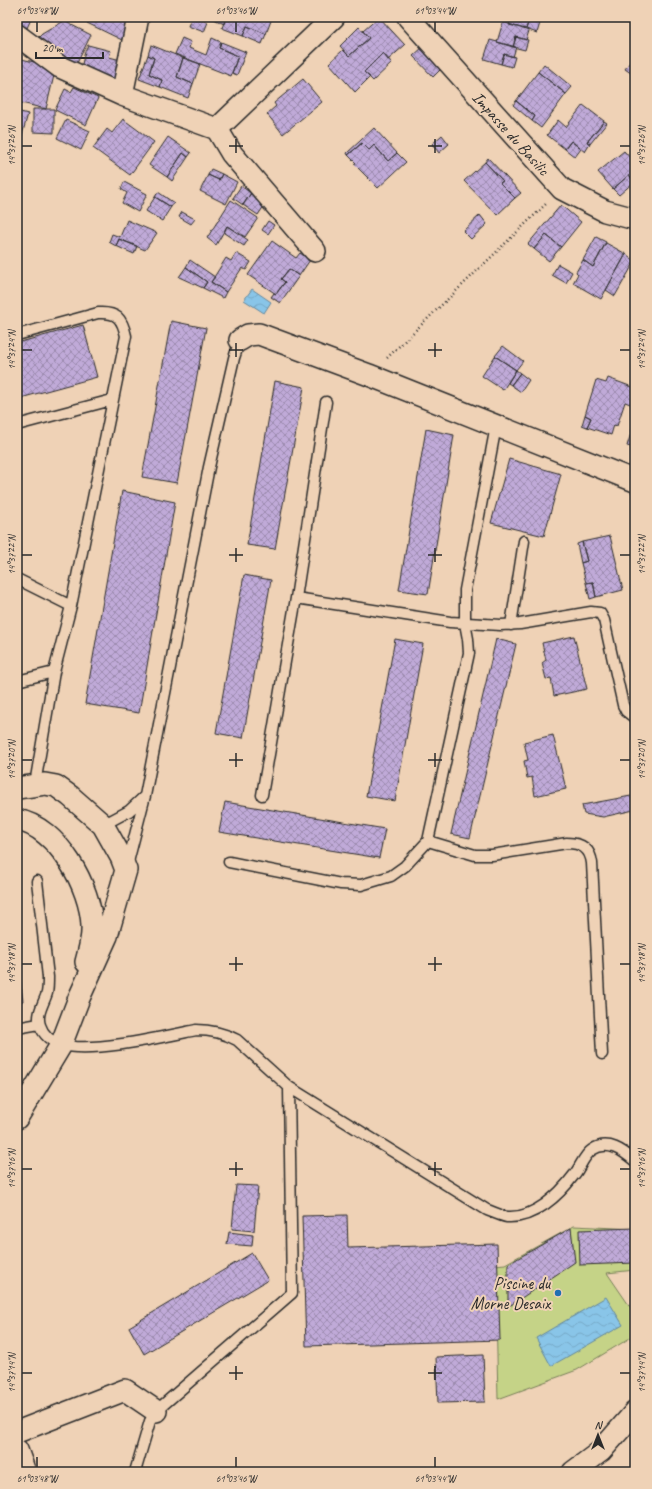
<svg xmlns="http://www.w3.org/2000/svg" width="652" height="1489" viewBox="0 0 652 1489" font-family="Caveat,sans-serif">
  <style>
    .garden { fill: #c5d387; stroke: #787f59 }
    .water { fill: url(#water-waves); stroke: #63879c }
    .building { fill: url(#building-cross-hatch); stroke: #2b2b2b }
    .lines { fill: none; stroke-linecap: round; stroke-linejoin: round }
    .service-casing { stroke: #2b2b2b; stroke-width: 13 }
    .minor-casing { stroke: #2b2b2b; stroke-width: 24 }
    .path { stroke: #2b2b2b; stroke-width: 2.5; stroke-dasharray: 1 3; stroke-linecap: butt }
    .service { stroke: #efd2b6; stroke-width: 10 }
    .minor { stroke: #efd2b6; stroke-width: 21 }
    .ticks { fill: none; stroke: #2b2b2b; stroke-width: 1.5 }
    .poi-dot { fill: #1f6fb2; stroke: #efd2b6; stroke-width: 1.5 }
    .labels { text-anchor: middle; stroke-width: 4; stroke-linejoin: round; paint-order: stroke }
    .street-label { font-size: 17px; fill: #2b2b2b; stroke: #efd2b6 }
    .poi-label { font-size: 17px; fill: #2b2b2b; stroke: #efd2b6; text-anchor: end }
    .neatline { fill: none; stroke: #2b2b2b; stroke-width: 1.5 }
    .ticks-label { font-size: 10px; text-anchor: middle; fill: #2b2b2b }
  </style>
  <defs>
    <pattern id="water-waves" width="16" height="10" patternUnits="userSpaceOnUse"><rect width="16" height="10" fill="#89c5e8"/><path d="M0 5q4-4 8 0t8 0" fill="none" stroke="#76a9c7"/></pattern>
    <pattern id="building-cross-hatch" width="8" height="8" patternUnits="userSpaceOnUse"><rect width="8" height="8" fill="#c0aad8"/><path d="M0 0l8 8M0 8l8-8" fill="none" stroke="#9c8baf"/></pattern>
  </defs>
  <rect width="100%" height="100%" fill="#efd2b6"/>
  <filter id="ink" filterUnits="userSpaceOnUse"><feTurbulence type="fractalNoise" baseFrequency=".025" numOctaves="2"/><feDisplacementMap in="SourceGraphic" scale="8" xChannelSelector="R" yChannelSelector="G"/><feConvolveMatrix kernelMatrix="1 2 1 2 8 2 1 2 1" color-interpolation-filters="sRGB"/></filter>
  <g filter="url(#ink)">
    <!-- garden -->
    <path class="garden" d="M574,1226L635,1229V1270L607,1273L635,1314V1335L577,1370L498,1399L495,1265L505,1264Z"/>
    <!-- water -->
    <path class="water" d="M252,289L271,302L264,313L244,300Z
      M606,1297L623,1325L551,1366L536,1338Z"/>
    <!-- building -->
    <path class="building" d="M17,17H32L27,28L17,23Z
      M88,17H114L129,25L122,40L85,22Z
      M192,17L208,22L204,32L188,26Z
      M210,17H226L224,24Z
      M226,17H268L272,18L266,34L247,26L243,36L222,28Z
      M379,17L405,45L388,60L383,53L364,72L370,77L355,92L329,63L343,50L349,56L369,38L363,31Z
      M452,17H462L458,22Z
      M512,17H540L539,22L529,20L526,29L509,25Z
      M529,20L540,23L537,33L526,29Z
      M64,21L91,35L75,67L35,41L42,34Z
      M503,22L529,31L526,40L516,37L513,47L497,42Z
      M247,26L266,34L262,44L243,36Z
      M359,27L369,38L349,56L340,46Z
      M516,37L528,40L525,50L513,47Z
      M182,38L191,42L189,48L206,55L212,38L221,42L219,48L238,56L231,76L175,54Z
      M490,40L516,47L513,57L504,54L501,64L484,59Z
      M221,42L246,52L237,75L232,73L238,56L219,48Z
      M88,45L111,51L109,57L125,61L120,82L80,73L85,51Z
      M151,45L183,58L177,77L193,84L188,98L160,87L162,80L149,74L154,58L148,55Z
      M423,47L442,68L433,77L413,56Z
      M383,53L392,63L373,81L364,72Z
      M504,54L515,57L512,67L501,64Z
      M148,55L154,58L149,74L162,80L160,87L139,79Z
      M635,55V76L625,69Z
      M17,58L56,67L46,109L17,102Z
      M183,58L200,64L193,84L177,77Z
      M544,64L572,87L566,94L538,72Z
      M538,72L566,94L541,128L532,121L535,116L516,101Z
      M303,79L322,102L283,134L267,114L276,106L274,103Z
      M74,87L98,98L86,125L55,110L65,89L71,92Z
      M516,101L535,116L532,121L513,105Z
      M583,105L604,121L587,142L590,144L585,152L571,141L565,149L547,135L558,120L566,127Z
      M33,109H54V133L33,132Z
      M17,111L28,114L18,149H17Z
      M123,119L154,142L130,175L93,148L107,129L112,133Z
      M66,120L90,131L81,150L57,138Z
      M604,121L607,123L590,144L587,142Z
      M374,128L397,153L388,161L374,145L369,150L362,143L348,155L347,153Z
      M442,135L449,144L439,153L432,144Z
      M168,137L191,153L188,157L183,153L167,177L149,165Z
      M571,141L581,149L575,157L565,149Z
      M362,143L369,150L374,145L388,161L397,153L406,162L378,188L354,164L356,163L348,155Z
      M624,151L635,163V181L629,175L613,189L598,172Z
      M183,153L188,157L172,181L167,177Z
      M488,158L521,193L515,198L500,183L503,181L485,162Z
      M485,162L503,181L500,183L515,198L497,215L464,181Z
      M211,169L222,174L219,180L208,175Z
      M222,174L237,182L226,204L200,191L208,175L219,180Z
      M629,175L634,182L619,195L613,189Z
      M124,182L147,194L138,212L122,203L127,193L121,189Z
      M241,186L251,193L243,205L233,198Z
      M158,192L174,203L171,207L155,197Z
      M251,193L264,206L258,215L243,205Z
      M155,197L171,207L162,221L146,211Z
      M231,200L258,218L245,237L227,226L216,245L207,238Z
      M561,205L581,222L561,247L546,235L534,249L528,244Z
      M182,212L195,219L191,224L179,217Z
      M480,215L487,224L471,239L463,231Z
      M127,220L157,233L145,250L119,239L116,246L109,242L112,234L120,237Z
      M268,221L274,225L268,234L262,230Z
      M227,226L248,240L244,246L224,233Z
      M546,235L561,247L549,261L534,249Z
      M596,237L606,242L593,267L583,260Z
      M119,239L137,246L134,254L116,246Z
      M272,241L296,258L300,253L310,260L299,276L289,269L281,279L285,282L276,294L248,275Z
      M606,243L626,254L601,299L573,283L578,274L576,272L583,260L593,267Z
      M236,253L251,262L246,270L242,268L226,292L211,282L226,258L231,261Z
      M626,254L635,261L615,296L606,290Z
      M190,260L215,277L211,282L226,292L223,298L203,288L207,282L186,267Z
      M558,264L572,272L566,283L552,275Z
      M186,267L207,282L203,288L179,277Z
      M289,269L299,276L280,303L271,297L274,293L276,294L285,282L281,279Z
      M171,321L206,328L177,483L142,477Z
      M83,325L97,377L17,399V343Z
      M503,346L523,361L516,370L495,356Z
      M495,356L516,370L503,390L482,376Z
      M516,370L520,373L511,385L508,383Z
      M520,373L529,380L521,392L511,385Z
      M608,378L635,388L633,405L625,402L617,426L614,425L611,435L587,427L591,418L585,415L596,380L606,383Z
      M275,381L304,387L275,549L247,545Z
      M585,415L591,418L587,427L582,425Z
      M635,420V448L627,446Z
      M426,429L454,435L428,594L399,590Z
      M509,459L561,474L544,536L491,523Z
      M122,491L175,502L139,713L85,704Z
      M610,536L623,590L596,597L593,582L586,583L581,563L587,561L582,542Z
      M582,542L587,561L581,563L577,544Z
      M244,575L271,580L243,738L216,733Z
      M593,582L596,597L590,599L586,583Z
      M574,636L587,689L554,696L551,678L546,679L542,663L546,660L542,643Z
      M17,638L22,659L17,661Z
      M395,639L423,644L395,801L366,796Z
      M496,639L516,644L470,838L451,834Z
      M553,735L566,789L535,796L532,777L527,778L524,761L528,760L524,742Z
      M631,796L634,810L603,817L584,814L582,805Z
      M225,802L385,829L379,858L219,832Z
      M17,951L23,1001L17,1002Z
      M236,1185L258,1186L254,1231L232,1229Z
      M347,1215L348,1248L497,1244L500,1340L306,1346L302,1216Z
      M571,1228L575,1262L508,1307V1264Z
      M635,1228V1263L580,1265L579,1230Z
      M229,1232L253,1235L252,1246L227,1244Z
      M252,1253L268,1280L144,1354L129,1327Z
      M483,1355L485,1402L438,1403L436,1357Z"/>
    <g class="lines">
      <!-- service casing -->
      <g class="service-casing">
        <path id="service" d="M17,335L98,313C117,312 122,318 126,336L71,606L54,672L35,784
          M17,425L112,400
          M17,579L71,606
          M296,598L450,622L501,625L520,624L591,612L600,613L604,620L623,705L626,711L635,718
          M511,625L524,541
          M17,681L54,672
          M262,795L296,598L326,402
          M103,825L129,811L145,796
          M428,841L475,855H492L567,843C581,843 590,848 592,863L602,1054
          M229,862L341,884L361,885L391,876L405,866L428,841L469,653L468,639L465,623V590L496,426
          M127,866L145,796L209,467L234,358L240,340
          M37,881L48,977C48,982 48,988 47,993C44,1003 36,1014 40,1025C43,1035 52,1042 62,1045C94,1053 162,1037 196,1030C211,1030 224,1033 237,1040L289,1087L487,1210C493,1212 501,1216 507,1217C534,1219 559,1195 574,1175C580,1168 584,1155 592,1150C608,1139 623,1151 635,1161
          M17,1028L39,1024
          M17,1089L29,1100
          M135,1472L150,1421L156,1411L292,1293L289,1087"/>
      </g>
      <!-- minor casing -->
      <g class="minor-casing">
        <path id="minor" d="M408,17L562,189L605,211L635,219
          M17,35L60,67L122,95L217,129L334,17
          M122,95L138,17
          M217,129L232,154L315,251
          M240,340L248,335L259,334L369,375L635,481
          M17,788L45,784L56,786L70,796L103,825L121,857L126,870L107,936L79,998L61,1045L17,1118
          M17,820C58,827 91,888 92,926C93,938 89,950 86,962
          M17,1432L125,1390L156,1411
          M17,1450L25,1472
          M573,1472L601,1451L635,1412"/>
      </g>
      <!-- path -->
      <path class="path" d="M387,358L547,203"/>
      <!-- service -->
      <use href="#service" class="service"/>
      <!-- minor -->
      <use href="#minor" class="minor"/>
    </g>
  </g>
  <!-- ticks -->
  <path class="ticks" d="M37,22V32M236,22V32M435,22V32M236,139V153M435,139V153M22,146H32M229,146H243M428,146H442M620,146H630M236,343V357M435,343V357M22,350H32M229,350H243M428,350H442M620,350H630M236,548V562M435,548V562M22,555H32M229,555H243M428,555H442M620,555H630M236,753V767M435,753V767M22,760H32M229,760H243M428,760H442M620,760H630M236,957V971M435,957V971M22,964H32M229,964H243M428,964H442M620,964H630M236,1162V1176M435,1162V1176M22,1169H32M229,1169H243M428,1169H442M620,1169H630M236,1366V1380M435,1366V1380M22,1373H32M229,1373H243M428,1373H442M620,1373H630M37,1457V1467M236,1457V1467M435,1457V1467"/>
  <!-- markers -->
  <circle class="poi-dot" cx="558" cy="1293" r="4"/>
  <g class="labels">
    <!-- street labels -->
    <g class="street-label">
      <text transform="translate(511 133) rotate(48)" y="6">Impasse du Basilic</text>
    </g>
    <!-- poi labels -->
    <g class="poi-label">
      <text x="550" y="1289">Piscine du<tspan x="550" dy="20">Morne Desaix</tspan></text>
    </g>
  </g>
  <!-- margin -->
  <rect width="652" height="1489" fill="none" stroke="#efd2b6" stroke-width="44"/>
  <!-- north arrow -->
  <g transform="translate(598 1435)" stroke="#efd2b6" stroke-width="3" paint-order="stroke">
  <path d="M0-3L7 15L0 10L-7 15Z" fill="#2b2b2b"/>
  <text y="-6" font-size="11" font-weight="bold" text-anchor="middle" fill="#2b2b2b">N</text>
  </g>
  <!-- scale -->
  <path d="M36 52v6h67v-6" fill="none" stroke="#2b2b2b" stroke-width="2"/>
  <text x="42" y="52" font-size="12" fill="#2b2b2b" stroke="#efd2b6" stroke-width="3" paint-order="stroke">20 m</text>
  <rect x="22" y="22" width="608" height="1445" class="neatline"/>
  <g class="ticks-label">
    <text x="37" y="14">61°03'48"W</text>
    <text x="236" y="14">61°03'46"W</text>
    <text x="435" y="14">61°03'44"W</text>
    <text transform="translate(11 146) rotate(-90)" y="4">14°37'26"N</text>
    <text transform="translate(641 146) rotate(-90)" y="4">14°37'26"N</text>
    <text transform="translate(11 350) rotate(-90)" y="4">14°37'24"N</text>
    <text transform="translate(641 350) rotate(-90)" y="4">14°37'24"N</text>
    <text transform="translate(11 555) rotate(-90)" y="4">14°37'22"N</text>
    <text transform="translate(641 555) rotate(-90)" y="4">14°37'22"N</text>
    <text transform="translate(11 760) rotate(-90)" y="4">14°37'20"N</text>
    <text transform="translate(641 760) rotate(-90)" y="4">14°37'20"N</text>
    <text transform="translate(11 964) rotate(-90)" y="4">14°37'18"N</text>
    <text transform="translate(641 964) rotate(-90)" y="4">14°37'18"N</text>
    <text transform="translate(11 1169) rotate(-90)" y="4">14°37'16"N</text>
    <text transform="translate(641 1169) rotate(-90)" y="4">14°37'16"N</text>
    <text transform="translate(11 1373) rotate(-90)" y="4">14°37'14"N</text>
    <text transform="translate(641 1373) rotate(-90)" y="4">14°37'14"N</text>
    <text x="37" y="1482">61°03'48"W</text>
    <text x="236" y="1482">61°03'46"W</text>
    <text x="435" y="1482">61°03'44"W</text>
  </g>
</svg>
